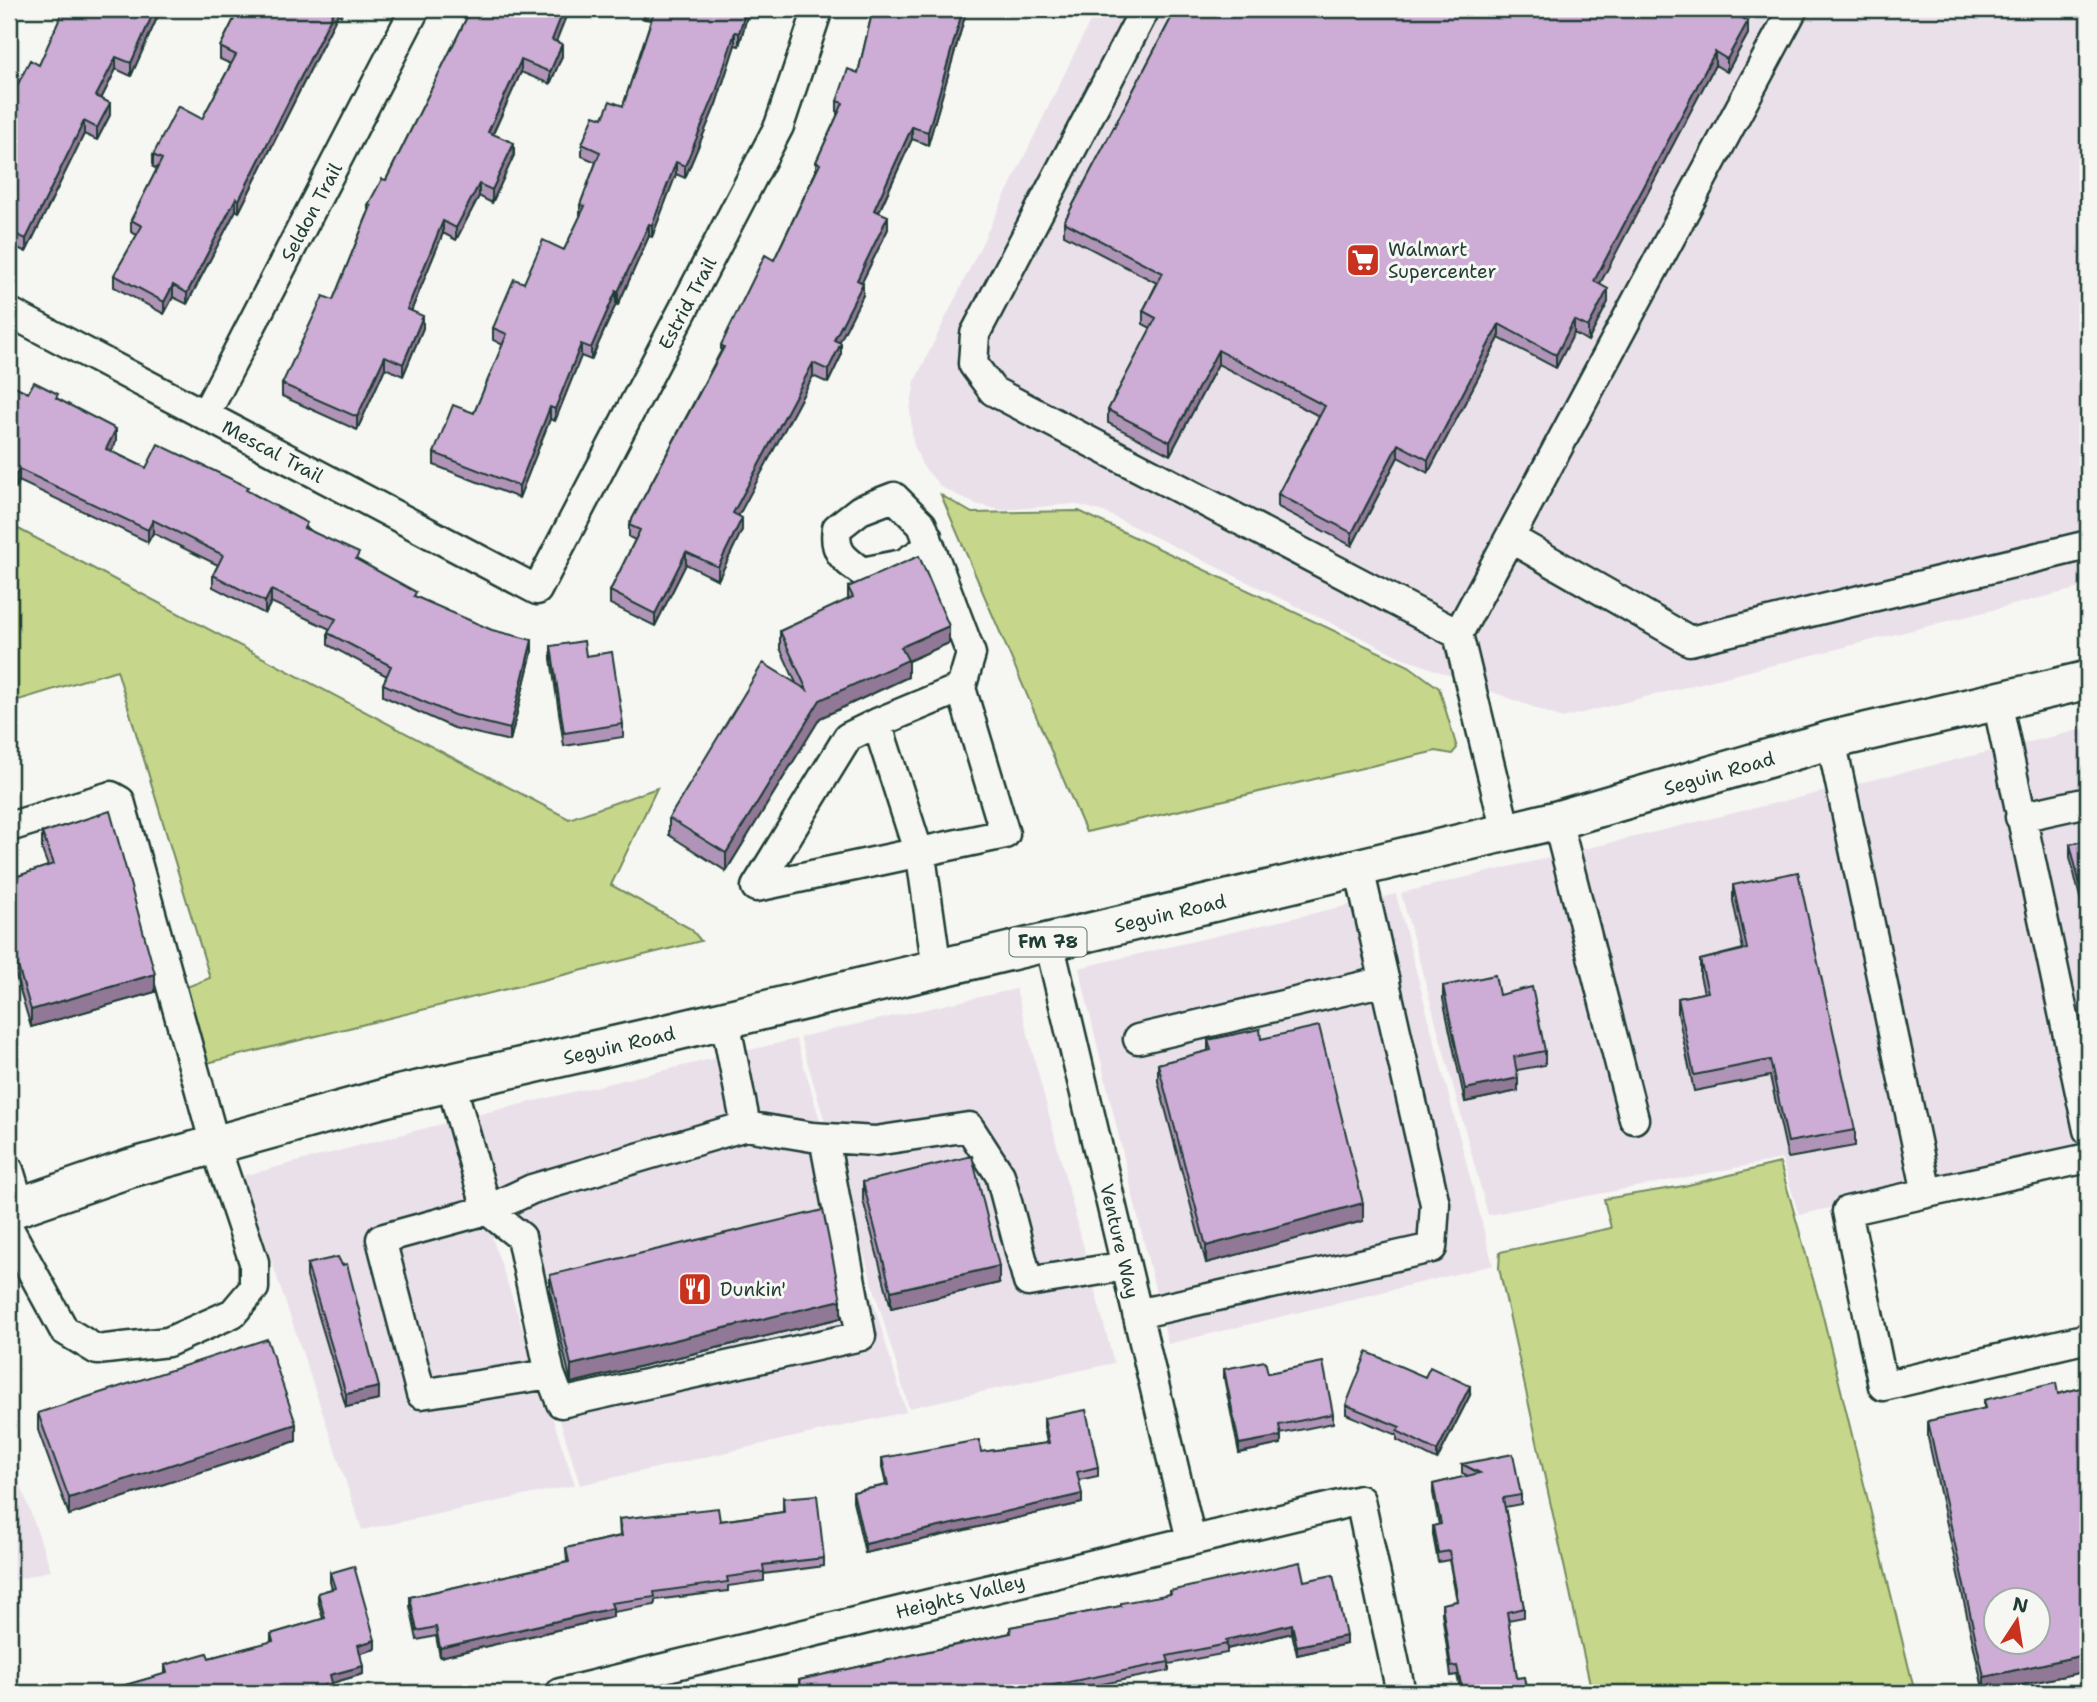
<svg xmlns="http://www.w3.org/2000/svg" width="2097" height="1702" viewBox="0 0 2097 1702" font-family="'Shantell Sans',sans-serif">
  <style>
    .built { fill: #eae0ea }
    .green { fill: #c6d78b; stroke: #728a60; stroke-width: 2 }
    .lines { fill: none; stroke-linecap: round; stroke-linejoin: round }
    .minor-casing { stroke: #1f3d34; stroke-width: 33 }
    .major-casing { stroke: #1f3d34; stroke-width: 42 }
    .minor { stroke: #f6f6f2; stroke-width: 28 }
    .major { stroke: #f6f6f2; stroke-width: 37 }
    .wall { fill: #b094b8; stroke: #1f3d34; stroke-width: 2 }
    .shaded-wall { fill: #907896; stroke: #1f3d34; stroke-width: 2 }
    .building { fill: #cdacd6; stroke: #1f3d34; stroke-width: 2; fill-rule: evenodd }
    .labels { text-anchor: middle; stroke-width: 6; stroke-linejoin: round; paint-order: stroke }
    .shield { fill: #f6f6f2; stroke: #60746d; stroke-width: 2 }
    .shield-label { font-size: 18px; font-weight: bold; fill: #1f3d34 }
    .street-label { font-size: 19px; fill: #1f3d34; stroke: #f6f6f2 }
    .poi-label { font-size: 19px; fill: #1f3d34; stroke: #f6f6f2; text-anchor: start }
  </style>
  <rect width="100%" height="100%" fill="#f6f6f2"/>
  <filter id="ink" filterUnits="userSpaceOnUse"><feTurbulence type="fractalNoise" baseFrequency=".0143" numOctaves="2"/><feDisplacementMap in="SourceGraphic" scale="14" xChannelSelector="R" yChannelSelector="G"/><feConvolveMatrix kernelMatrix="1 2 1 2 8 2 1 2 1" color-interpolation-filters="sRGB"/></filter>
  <g filter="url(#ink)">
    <!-- built -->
    <path class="built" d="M1096,9H2088V586L1562,718L1401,657L1104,512L1074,504L1002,510L975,504L941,487L922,465L913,442L910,410L915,381Z
      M2088,728V1149L1799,1215L1782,1159L1488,1215L1401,893Z
      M1396,894L1493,1265L1168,1344L1079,968Z
      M1016,989L1114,1363L909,1408L800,1037Z
      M796,1039L906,1412L580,1485L467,1117Z
      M453,1121L575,1485L362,1530L243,1176Z
      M9,1452L51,1570L9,1582Z"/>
    <!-- green -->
    <path class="green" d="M941,495L972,513L1079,511L1409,666L1439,688L1457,748L1452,754L1436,751L1086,832Z
      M9,524L569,819L657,788L611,885L691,929L701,941L207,1063L184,988L210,978L117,670L9,703Z
      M1780,1163L1820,1304L1915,1693H1592L1499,1268L1500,1252L1611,1228L1604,1199L1684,1186Z"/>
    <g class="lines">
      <!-- minor casing -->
      <g class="minor-casing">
        <path id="minor" d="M1145,9L975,334L973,364L993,391L1458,634
          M9,312L537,590L779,126L818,9
          M205,415L415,9
          M927,536L926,549L903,564L862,572C844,559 833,552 837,528L860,510L894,497L922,525L971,654L961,688L877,723L922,863L937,969
          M1510,538L1690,641L2088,545
          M1997,701L2088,1130
          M877,723L848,737L756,887L1005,834L961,688
          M1831,740L1927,1193L1847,1211L1883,1386L2088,1338
          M2020,817L2088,802
          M1557,820L1634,1119
          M9,827L111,796L120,801L215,1145L254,1262V1288L233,1313L168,1342L97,1350L64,1330L9,1229
          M1506,832L1458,634L1793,9
          M1049,942L1191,1540
          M725,1020L746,1126L812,1137L875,1141L969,1127L1000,1175L1028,1282L1126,1266
          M1138,1039L1385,981
          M451,1083L487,1210L521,1237L550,1374L421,1394L381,1239L487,1210L532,1189L746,1126
          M9,1170L20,1206
          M1927,1193L2088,1158
          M1137,1314L1432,1248L1435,1204L1359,868
          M550,1374L561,1403L861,1336L824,1138
          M560,1693L1360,1500L1401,1693"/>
      </g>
      <!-- major casing -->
      <g class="major-casing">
        <path id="major" d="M9,1210L131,1168L392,1096L673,1032L1557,820L1831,740L2088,680"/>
      </g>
      <!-- minor -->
      <use href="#minor" class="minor"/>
      <!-- major -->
      <use href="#major" class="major"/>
    </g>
    <!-- wall -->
    <path class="wall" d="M161,9L131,76L116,69L101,99L110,115L97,140L84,134L26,252L9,244V97L11,98L39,65Z
      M239,9H344L341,16L338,14L239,212L236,210L187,304L173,297L164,314L114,287V275L137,235L131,232V220L157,169L153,167V155L202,119L231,64L220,59V47Z
      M471,9L556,42L562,56L550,84L521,72L493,134L514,155L492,203L479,196L456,240L443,233L411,311L423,328L403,376L385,368L357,430L282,396V384L333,300L368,213V205L386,180Z
      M644,9H749L739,46L735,45L716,104L685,178L676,174L652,237L649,236L618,305L616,304L591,360L581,356L555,421L550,419L519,498L434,465V453L474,413L503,345L493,340V328L524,283L564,250L580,217V205L596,162L582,156V144L603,118L623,106L651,20L644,19Z
      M873,9H967L928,145L912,139L879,212L888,229L862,282L863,295L839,342L841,356L828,383L813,376L738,516L742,530L718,580L686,564L655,626L610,604V591L635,540L629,537V525L721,351V345L774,260L816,171V162L838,114H837V101L858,73Z
      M1176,9H1744L1740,17L1748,34L1727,72L1715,65L1599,284L1608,302L1588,341L1574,333L1556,368L1499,338L1428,473L1398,457L1352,546L1278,507V494L1319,416L1218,364L1170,455L1108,423V410L1151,328L1143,324V311L1157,283L1064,235V222Z
      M9,383L28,393L58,399L116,442L111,451L146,468L248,491L416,597L532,652L510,741L454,728L383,696V684L387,676L328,645V633L330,629L271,602L265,614L213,587V575L218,565L153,533L148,542L19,481L16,488L9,484Z
      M848,587L949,643L908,661V677L820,718L726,871L669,835V818L796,683L780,648V631L848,600Z
      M551,646L586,656L623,724V737L564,746L551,659Z
      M42,833L155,992L31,1027L9,953V879L48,866L42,850Z
      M2088,840V930L2070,857V844Z
      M1733,885L1855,1130V1146L1788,1158L1770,1076L1694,1091L1678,1014V998L1704,993L1700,976V960L1743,949L1733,901Z
      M1443,986L1499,995L1545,1051V1065L1517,1070L1518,1091L1465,1102L1443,999Z
      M1261,1039L1363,1221L1206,1263L1158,1081V1064L1208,1051V1040Z
      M863,1182L999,1283L891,1308L863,1200Z
      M307,1264L379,1400L346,1407L307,1277Z
      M550,1275L841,1318L571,1383L550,1292Z
      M1224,1369L1268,1373L1333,1414V1423L1280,1434L1281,1444L1239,1453L1224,1378Z
      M2088,1386V1671L1984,1693L1928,1438V1421L1984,1409V1400L2058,1394Z
      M1470,1395L1437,1460L1397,1440V1435L1346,1414V1405Z
      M38,1413L296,1441L69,1515L38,1430Z
      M1044,1418L1098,1467V1476L1079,1480L1082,1503L865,1553L853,1501V1492L886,1485L882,1467V1458L981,1452L1047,1443L1044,1427Z
      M1462,1464L1521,1495V1504L1505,1507L1524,1608V1617L1508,1620L1517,1678L1527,1693H1461L1457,1675L1451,1676L1442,1613V1604L1457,1601L1449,1560L1438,1562L1433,1535V1526L1439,1525L1433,1493V1484L1468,1476L1462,1473Z
      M783,1498L824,1558V1566L764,1574V1581L728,1586V1591L655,1600V1605L613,1612V1617L440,1657L436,1636L417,1640L410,1606V1597L567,1562L566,1548L620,1536L619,1519L720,1521L783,1512Z
      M330,1573L375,1649L360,1653L363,1674L332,1683V1692L327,1693H115V1688L165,1674V1665L209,1658L271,1642V1634L323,1619L318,1601V1593L332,1589L330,1582Z
      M1304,1581L1346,1644L1297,1655L1292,1633L1227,1649V1653L1169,1664V1671L1057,1693H767L799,1687V1680L1010,1633V1627L1121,1606L1170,1594V1591Z"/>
    <!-- shaded-wall -->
    <path class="shaded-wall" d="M155,9H161L131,76V63Z
      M335,9H338V14L239,212V200Z
      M564,9H569L552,52V40Z
      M746,9H749L739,46V33Z
      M963,9H967L928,145V132Z
      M1737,9H1744L1735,27V14Z
      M1748,21V34L1727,72V59Z
      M735,32V45L716,104L685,178V166Z
      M562,44V56L550,84V72Z
      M1715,52V65L1594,295V281Z
      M116,57V69L96,109V96Z
      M521,60V72L488,144V132Z
      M110,103V115L97,140V128Z
      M84,121V134L26,252V239Z
      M912,127V139L874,222V210Z
      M514,143V155L492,203V190Z
      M676,162V174L652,237V225Z
      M479,184V196L456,240V228Z
      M236,198V210L187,304V293Z
      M888,216V229L857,292V280Z
      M443,221V233L407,321V309Z
      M649,224V236L618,305V292Z
      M863,283V295L834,353V340Z
      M173,285V297L164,314V302Z
      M1608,289V302L1588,341V327Z
      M616,291V304L591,360V348Z
      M423,316V328L403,376V364Z
      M1574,320V333L1556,368V355Z
      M1499,324V338L1428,473V460Z
      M841,343V356L828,383V370Z
      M581,344V356L555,421V409Z
      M1218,350V364L1170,455V442Z
      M385,356V368L357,430V417Z
      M813,363V376L733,526V513Z
      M550,407V419L519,498V486Z
      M116,429V442L106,461V449Z
      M1398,444V457L1352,546V533Z
      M19,469V481L16,488V475Z
      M742,518V530L718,580V567Z
      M153,520V533L148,542V530Z
      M686,552V564L655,626V614Z
      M271,590V602L265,614V602Z
      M949,626V643L908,661V677L820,718L726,871V853L820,700L901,647Z
      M532,640V652L510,741V729Z
      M155,974V992L31,1027V1010Z
      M1518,1078V1091L1465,1102V1089Z
      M1363,1203V1221L1206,1263V1246Z
      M999,1266V1283L891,1308V1291Z
      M841,1300V1318L571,1383V1365Z
      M1470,1386V1395L1437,1460V1451Z
      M379,1387V1400L346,1407V1394Z
      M296,1424V1441L69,1515V1498Z
      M1281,1436V1444L1239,1453V1444Z
      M1082,1494V1503L865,1553V1544Z
      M613,1608V1617L440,1657V1648Z
      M1292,1624V1633L1227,1649L1226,1640Z
      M1346,1636V1644L1297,1655V1646Z
      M375,1640V1649L358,1654V1645Z
      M2088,1654V1671L1984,1693V1677Z
      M363,1666V1674L332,1683V1692L327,1693H298L330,1675Z"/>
    <!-- building -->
    <path class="building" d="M64,9H155L131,63L116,57L96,96L110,103L97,128L84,121L26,239L9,231V97L11,98L30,60L39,65Z
      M239,9H335L239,200L236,198L187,293L173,285L164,302L114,275L142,226L131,220L162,159L153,155L178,106L202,119L236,55L220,47Z
      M471,9H564L552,40L562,44L550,72L521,60L488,132L514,143L492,190L479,184L456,228L443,221L407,309L423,316L403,364L385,356L357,417L282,384L323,296L333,300L371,206L368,205L382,179L386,180Z
      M653,9H746L739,33L735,32L716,92L685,166L676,162L652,225L649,224L618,292L616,291L591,348L581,344L555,409L550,407L519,486L434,453L453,405L474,413L507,334L493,328L514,279L524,283L543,240L564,250L585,206L580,205L600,152L582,144L594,115L603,118L610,101L623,106L655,9Z
      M873,9H963L928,132L912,127L874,210L888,216L857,280L863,283L834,340L841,343L828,370L813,363L733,513L742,518L718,567L686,552L655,614L610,591L640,530L629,525L724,347L721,345L765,255L774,260L820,164L816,162L843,103L837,101L848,69L858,73Z
      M1176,9H1737L1735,14L1748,21L1727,59L1715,52L1594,281L1608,289L1588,327L1574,320L1556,355L1499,324L1428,460L1398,444L1352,533L1278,494L1325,406L1218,350L1170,442L1108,410L1156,318L1143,311L1163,273L1064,222Z
      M34,382L58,394L56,398L116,429L106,449L146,468L158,444L248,487L246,490L307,523L304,528L359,553L356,559L416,592L414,596L492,630L532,640L510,729L454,715L383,684L391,666L328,633L336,619L271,590L265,602L213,575L223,555L153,520L148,530L19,469L16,475L9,472V383L28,393Z
      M919,556L949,626L901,647L908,660L820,700L726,853L669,818L763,663L807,690L780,631L853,597L848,587Z
      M584,641L586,656L612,652L623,724L564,733L551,646Z
      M110,811L155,974L31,1010L9,936V879L54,864L42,833Z
      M2088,840V917L2070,844Z
      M1798,872L1855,1130L1788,1142L1770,1060L1694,1075L1678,998L1708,992L1700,960L1747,949L1733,885Z
      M1495,975L1499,995L1532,987L1545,1051L1514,1057L1518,1078L1465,1089L1443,986Z
      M1319,1026L1363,1203L1206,1246L1158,1064L1211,1050L1208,1040L1260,1029L1261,1039Z
      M972,1156L999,1266L891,1291L863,1182Z
      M823,1210L841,1300L571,1365L550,1275Z
      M338,1257L342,1265L347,1264L379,1387L346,1394L307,1264Z
      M267,1339L296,1424L69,1498L38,1413Z
      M1367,1352L1425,1377L1430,1367L1470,1386L1437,1451L1397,1431L1400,1427L1346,1405Z
      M1265,1361L1268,1373L1323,1362L1333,1414L1279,1425L1281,1436L1239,1444L1224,1369Z
      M2056,1383L2058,1394L2088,1386V1654L1984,1677L1928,1421L1986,1408L1984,1400ZM1996,1600H2038V1642H1996Z
      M1086,1410L1098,1467L1077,1472L1082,1494L865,1544L853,1492L888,1485L882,1458L979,1440L981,1452L1049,1443L1044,1418Z
      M1513,1454L1521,1495L1503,1498L1524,1608L1507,1612L1517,1678L1524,1677L1527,1693H1463L1457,1666L1451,1667L1442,1604L1458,1601L1449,1551L1438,1553L1433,1526L1441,1524L1433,1484L1480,1473L1462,1464Z
      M817,1495L824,1558L763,1565L764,1572L727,1577L728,1582L654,1592L655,1597L611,1603L613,1608L440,1648L436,1627L417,1631L410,1597L569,1562L566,1548L622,1536L619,1519L718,1508L720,1521L784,1512L783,1498Z
      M1300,1562L1304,1581L1333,1575L1346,1636L1297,1646L1292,1624L1226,1640L1227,1644L1167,1656L1169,1662L1014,1693H767L800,1686L799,1680L1011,1633L1010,1627L1121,1606V1603L1171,1594L1170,1591Z
      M354,1566L375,1640L358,1645L363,1666L330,1675L332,1683L298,1693H116L115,1688L167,1673L165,1665L207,1653L209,1658L273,1641L271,1634L325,1618L318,1593L335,1588L330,1573Z"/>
  </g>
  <!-- icons -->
  <defs>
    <g id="supermarket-square" transform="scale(1.75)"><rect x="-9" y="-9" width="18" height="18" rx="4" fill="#c8321e" stroke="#f6f6f2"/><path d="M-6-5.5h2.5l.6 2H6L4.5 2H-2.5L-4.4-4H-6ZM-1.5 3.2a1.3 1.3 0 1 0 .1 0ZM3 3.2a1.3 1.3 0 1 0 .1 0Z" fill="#fff"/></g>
    <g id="restaurant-square" transform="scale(1.75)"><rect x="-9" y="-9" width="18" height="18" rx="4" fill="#c8321e" stroke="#f6f6f2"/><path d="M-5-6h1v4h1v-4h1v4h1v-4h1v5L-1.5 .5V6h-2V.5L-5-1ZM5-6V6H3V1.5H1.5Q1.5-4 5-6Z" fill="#fff"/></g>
  </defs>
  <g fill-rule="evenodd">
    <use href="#supermarket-square" x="1363" y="260"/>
    <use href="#restaurant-square" x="695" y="1289"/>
  </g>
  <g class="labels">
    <!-- shield labels -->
    <rect class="shield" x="1009.5" y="927.5" width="77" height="29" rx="5"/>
    <g class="shield-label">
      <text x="1048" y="948">FM 78</text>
    </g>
    <!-- street labels -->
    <g class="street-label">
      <text transform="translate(311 212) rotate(-62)" y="7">Seldon Trail</text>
      <text transform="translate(687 303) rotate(-62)" y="7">Estrid Trail</text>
      <text transform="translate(273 451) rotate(28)" y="7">Mescal Trail</text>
      <text transform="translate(1719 773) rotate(-16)" y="7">Seguin Road</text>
      <text transform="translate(1170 913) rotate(-13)" y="7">Seguin Road</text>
      <text transform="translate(619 1045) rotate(-13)" y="7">Seguin Road</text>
      <text transform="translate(1120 1241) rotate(77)" y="7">Venture Way</text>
      <text transform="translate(960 1596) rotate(-14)" y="7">Heights Valley</text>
    </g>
    <!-- poi labels -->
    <g class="poi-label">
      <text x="1388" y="256">Walmart<tspan x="1388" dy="22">Supercenter</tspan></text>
      <text x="720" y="1296">Dunkin'</text>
    </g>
  </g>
  <!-- margin -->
  <rect width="2097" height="1702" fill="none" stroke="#f6f6f2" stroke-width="35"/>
  <rect x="18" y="18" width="2062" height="1667" fill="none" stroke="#1f3d34" stroke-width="2.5" filter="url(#ink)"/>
  <!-- north arrow -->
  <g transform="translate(2017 1621) rotate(12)"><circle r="33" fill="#f6f6f2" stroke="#a0aca6" stroke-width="2"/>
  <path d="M0-5L12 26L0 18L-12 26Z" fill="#c8321e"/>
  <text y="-10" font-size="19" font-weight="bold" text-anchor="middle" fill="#1f3d34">N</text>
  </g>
</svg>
